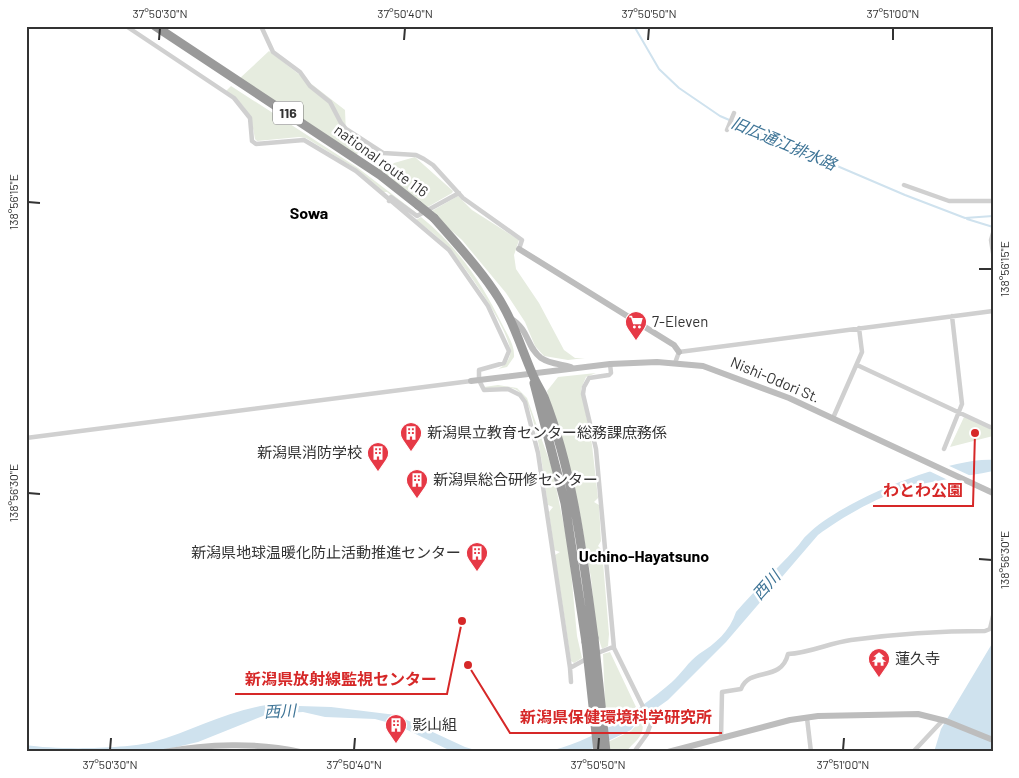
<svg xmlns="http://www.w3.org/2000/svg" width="1019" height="778" viewBox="0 0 1019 778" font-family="Barlow,'Noto Sans JP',sans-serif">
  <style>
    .green { fill: #e6ecdf }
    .water { fill: #cfe2ee }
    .pier { fill: #fff }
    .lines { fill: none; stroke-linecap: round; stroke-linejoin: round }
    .stream { stroke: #cfe2ee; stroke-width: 2 }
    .street { stroke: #d0d0d0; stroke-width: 4.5 }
    .secondary { stroke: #bdbdbd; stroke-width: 6 }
    .highway { stroke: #9a9a9a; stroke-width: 9 }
    .highway-bridge { stroke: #9a9a9a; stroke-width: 9 }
    .ticks { fill: none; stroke: #333; stroke-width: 2 }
    .labels { text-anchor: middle; stroke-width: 5; stroke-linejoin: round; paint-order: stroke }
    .shield { fill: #fff; stroke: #707070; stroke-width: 1 }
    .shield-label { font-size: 14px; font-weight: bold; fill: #333 }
    .street-label { font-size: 15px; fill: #333; stroke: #fff }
    .poi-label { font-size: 15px; fill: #333; stroke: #fff; text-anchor: start }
    .water-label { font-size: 16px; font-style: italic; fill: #3f7597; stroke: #fff }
    .neighbourhood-label { font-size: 16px; font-weight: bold; fill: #000; stroke: #fff }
    .leader { fill: none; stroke: #d62828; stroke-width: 2 }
    .callout-dot { fill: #d62828; stroke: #fff; stroke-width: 2 }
    .callout-label { font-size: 16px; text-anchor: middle; font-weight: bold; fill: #d62828; stroke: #fff; stroke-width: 5; stroke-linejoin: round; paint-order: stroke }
    .neatline { fill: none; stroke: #333; stroke-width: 2 }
    .ticks-label { font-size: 12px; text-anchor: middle; fill: #333 }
  </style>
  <rect width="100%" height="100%" fill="#fff"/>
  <!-- green -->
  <path class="green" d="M269,51L345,110L346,134L337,130L344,138L361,148L356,156L239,79Z
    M231,86L358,168L418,214H414L387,192H381L358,170L306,138L299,137L257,141L255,139C252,117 246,104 226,91Z
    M415,157L453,191L452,193L426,208L376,168L381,161L391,166L394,163Z
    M458,196L472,210L519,240L514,255L516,269L539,303L564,350L575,358H585L568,360L544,356L535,346L525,322L506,293L462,240L430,212Z
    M421,217C457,246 482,283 502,324C507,334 515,345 514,357L507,367L498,369C506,365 512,357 510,348C504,321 466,268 448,247C438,237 427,228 416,220Z
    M596,373L586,377L581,389L592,445L598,498L594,502L599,505L601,541L598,546L602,550L609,634L608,646L602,649L596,630L591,578L579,508L547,391L558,377Z
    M498,385L517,388L527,398L552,468L569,550L577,636L582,658L574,663L571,661L555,555L560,552L554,550L549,512L553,507L548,505C545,483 536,401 518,391C509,384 495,388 484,389V387Z
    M964,417L993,429V436L950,447Z
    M610,652L636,707L606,726L603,654Z
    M642,719C646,737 635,740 626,752H609L608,742L631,731Z"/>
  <!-- water -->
  <path class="water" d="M993,460V471C964,477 935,480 906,488C878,497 842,517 818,535L726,642L668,700L637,722L631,730L585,752H545C592,742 636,713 672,682C681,674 689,661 699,654C715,644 730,631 736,612C755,590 776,570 796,548C800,544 803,538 808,534C839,502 949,457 993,460Z
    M993,642V752H934L941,729Z
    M267,705L331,707L396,715L465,747L482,752L451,751L397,725L375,719L325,717L303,712L268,714L198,742L155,752H26V745C56,750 125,749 153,742C192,731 227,711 267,705Z"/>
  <!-- pier -->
  <path class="pier" d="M945,464L971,476L950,481L927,470Z"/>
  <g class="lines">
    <!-- stream -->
    <path class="stream" d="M634,26L659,69L679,88L720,116L905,195L965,218L993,216
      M967,219L993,227"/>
    <!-- street -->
    <path class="street" d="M126,26L234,98L250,118L252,141L256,144L304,140L356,171L449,250L488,306L509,351L504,363L479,370V380L484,390L508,389L520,395L525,402L538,453L570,668L588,658
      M261,26L273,52L300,72L310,86L330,102L341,123L346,129L383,153L416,155L424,159L433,165L463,198L522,240L519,249
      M727,130L734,113
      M904,185L949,201H993
      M389,201L391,197L417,216L459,193
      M993,233L991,240L993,253
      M675,363L679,352L993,311
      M610,364L611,373L609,375L589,378L584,387L583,394L596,449L614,648L651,723L647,734L634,752
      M857,365L990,427H993
      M833,418L862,352L859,328
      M26,438L471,381
      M944,449L962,404L952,316
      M595,654L613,647
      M570,668L571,682
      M807,718L811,752
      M721,739L722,692L741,689C750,666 781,683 788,654C810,653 829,643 851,640C895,634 940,631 985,631L990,629L993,616
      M913,752L943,720"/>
    <!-- secondary -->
    <path class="secondary" d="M519,249L674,345L679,352
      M510,318C530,330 526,347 541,358C550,364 561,364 571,367
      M471,381L610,364L657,362L703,366L789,398L993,493
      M164,752C206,744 258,742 300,752
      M668,752L790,720L818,716L918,714L946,721L993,740"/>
    <!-- highway -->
    <path class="highway" d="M155,26L380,175L418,205
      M434,218C455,242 476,264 494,291C512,317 520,345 532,373C535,381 540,389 544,397C574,474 583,557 594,638
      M534,383L565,503L586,642"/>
    <!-- highway-bridge -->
    <path class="highway-bridge" d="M418,205L434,218
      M594,638L606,752
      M586,642L598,752"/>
  </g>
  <!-- ticks -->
  <path class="ticks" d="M159,40L160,28M404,40L405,28M648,40L649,28M893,40V28M28,202L40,203M979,269H992M28,493L40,494M979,559L992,560M110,750L111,738M354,750L355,738M598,750L599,738M843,750L844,738"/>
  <!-- icons -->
  <defs>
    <g id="supermarket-pin" transform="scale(1.125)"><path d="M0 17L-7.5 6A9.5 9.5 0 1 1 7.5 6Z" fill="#e63946" stroke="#fff"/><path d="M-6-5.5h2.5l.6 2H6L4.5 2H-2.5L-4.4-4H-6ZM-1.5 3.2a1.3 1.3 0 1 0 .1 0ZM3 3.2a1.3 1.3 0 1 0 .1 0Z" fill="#fff"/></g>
    <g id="building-pin" transform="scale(1.125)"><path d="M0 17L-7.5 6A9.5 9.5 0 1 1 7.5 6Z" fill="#e63946" stroke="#fff"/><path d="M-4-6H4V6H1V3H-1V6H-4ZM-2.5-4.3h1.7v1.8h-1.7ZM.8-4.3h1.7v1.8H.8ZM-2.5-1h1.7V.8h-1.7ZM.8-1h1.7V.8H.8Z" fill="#fff"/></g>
    <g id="temple-pin" transform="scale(1.125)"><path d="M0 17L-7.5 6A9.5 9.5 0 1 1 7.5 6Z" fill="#e63946" stroke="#fff"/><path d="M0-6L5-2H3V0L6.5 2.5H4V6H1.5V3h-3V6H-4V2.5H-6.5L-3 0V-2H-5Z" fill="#fff"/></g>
  </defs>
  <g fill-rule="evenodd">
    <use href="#supermarket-pin" x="636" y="322"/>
    <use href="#building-pin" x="411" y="433"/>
    <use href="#building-pin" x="378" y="453"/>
    <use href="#building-pin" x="417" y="480"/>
    <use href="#building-pin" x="477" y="553"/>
    <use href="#temple-pin" x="879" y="659"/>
    <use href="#building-pin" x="396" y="725"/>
  </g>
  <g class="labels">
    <!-- shield labels -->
    <rect class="shield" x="273" y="101.5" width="30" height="23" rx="4"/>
    <g class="shield-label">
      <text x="288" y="118">116</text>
    </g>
    <!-- street labels -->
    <g class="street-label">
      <text transform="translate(381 161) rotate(36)" y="5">national route 116</text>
      <text transform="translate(775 380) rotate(23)" y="5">Nishi-Odori St.</text>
    </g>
    <!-- poi labels -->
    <g class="poi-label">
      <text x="652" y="327">7-Eleven</text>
      <text x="427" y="438">新潟県立教育センター総務課庶務係</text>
      <text x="362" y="458" text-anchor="end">新潟県消防学校</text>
      <text x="433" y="485">新潟県総合研修センター</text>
      <text x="461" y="558" text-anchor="end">新潟県地球温暖化防止活動推進センター</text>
      <text x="895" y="664">蓮久寺</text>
      <text x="412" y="730">影山組</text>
    </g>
    <!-- water labels -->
    <g class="water-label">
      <text transform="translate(784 143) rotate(23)" y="6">旧広通江排水路</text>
      <text transform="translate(766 585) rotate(-48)" y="6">西川</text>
      <text transform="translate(280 711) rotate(-3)" y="6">西川</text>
    </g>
    <!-- neighbourhood labels -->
    <g class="neighbourhood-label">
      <text x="309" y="219">Sowa</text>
      <text x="644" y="562">Uchino-Hayatsuno</text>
    </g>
  </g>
  <!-- callouts -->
  <path class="leader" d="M975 433L973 506H873M462 621L447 694H235M468 665L510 733H722"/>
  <g class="callout-dot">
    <circle cx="975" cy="433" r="5"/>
    <circle cx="462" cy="621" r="5"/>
    <circle cx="468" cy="665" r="5"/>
  </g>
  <g class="callout-label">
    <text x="923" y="496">わとわ公園</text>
    <text x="341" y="685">新潟県放射線監視センター</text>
    <text x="616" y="723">新潟県保健環境科学研究所</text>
  </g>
  <!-- border -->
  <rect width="1019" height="778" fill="none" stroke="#ffffff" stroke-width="55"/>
  <rect x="28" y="28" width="964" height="722" class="neatline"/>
  <g class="ticks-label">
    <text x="160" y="18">37°50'30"N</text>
    <text x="405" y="18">37°50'40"N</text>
    <text x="649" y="18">37°50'50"N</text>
    <text x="893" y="18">37°51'00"N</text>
    <text transform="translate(14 202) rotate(-90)" y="4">138°56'15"E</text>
    <text transform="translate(1005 269) rotate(-90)" y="4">138°56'15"E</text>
    <text transform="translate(14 493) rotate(-90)" y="4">138°56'30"E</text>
    <text transform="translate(1005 560) rotate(-90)" y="4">138°56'30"E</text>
    <text x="110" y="769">37°50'30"N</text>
    <text x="354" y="769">37°50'40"N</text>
    <text x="598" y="769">37°50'50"N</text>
    <text x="843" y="769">37°51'00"N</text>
  </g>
</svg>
